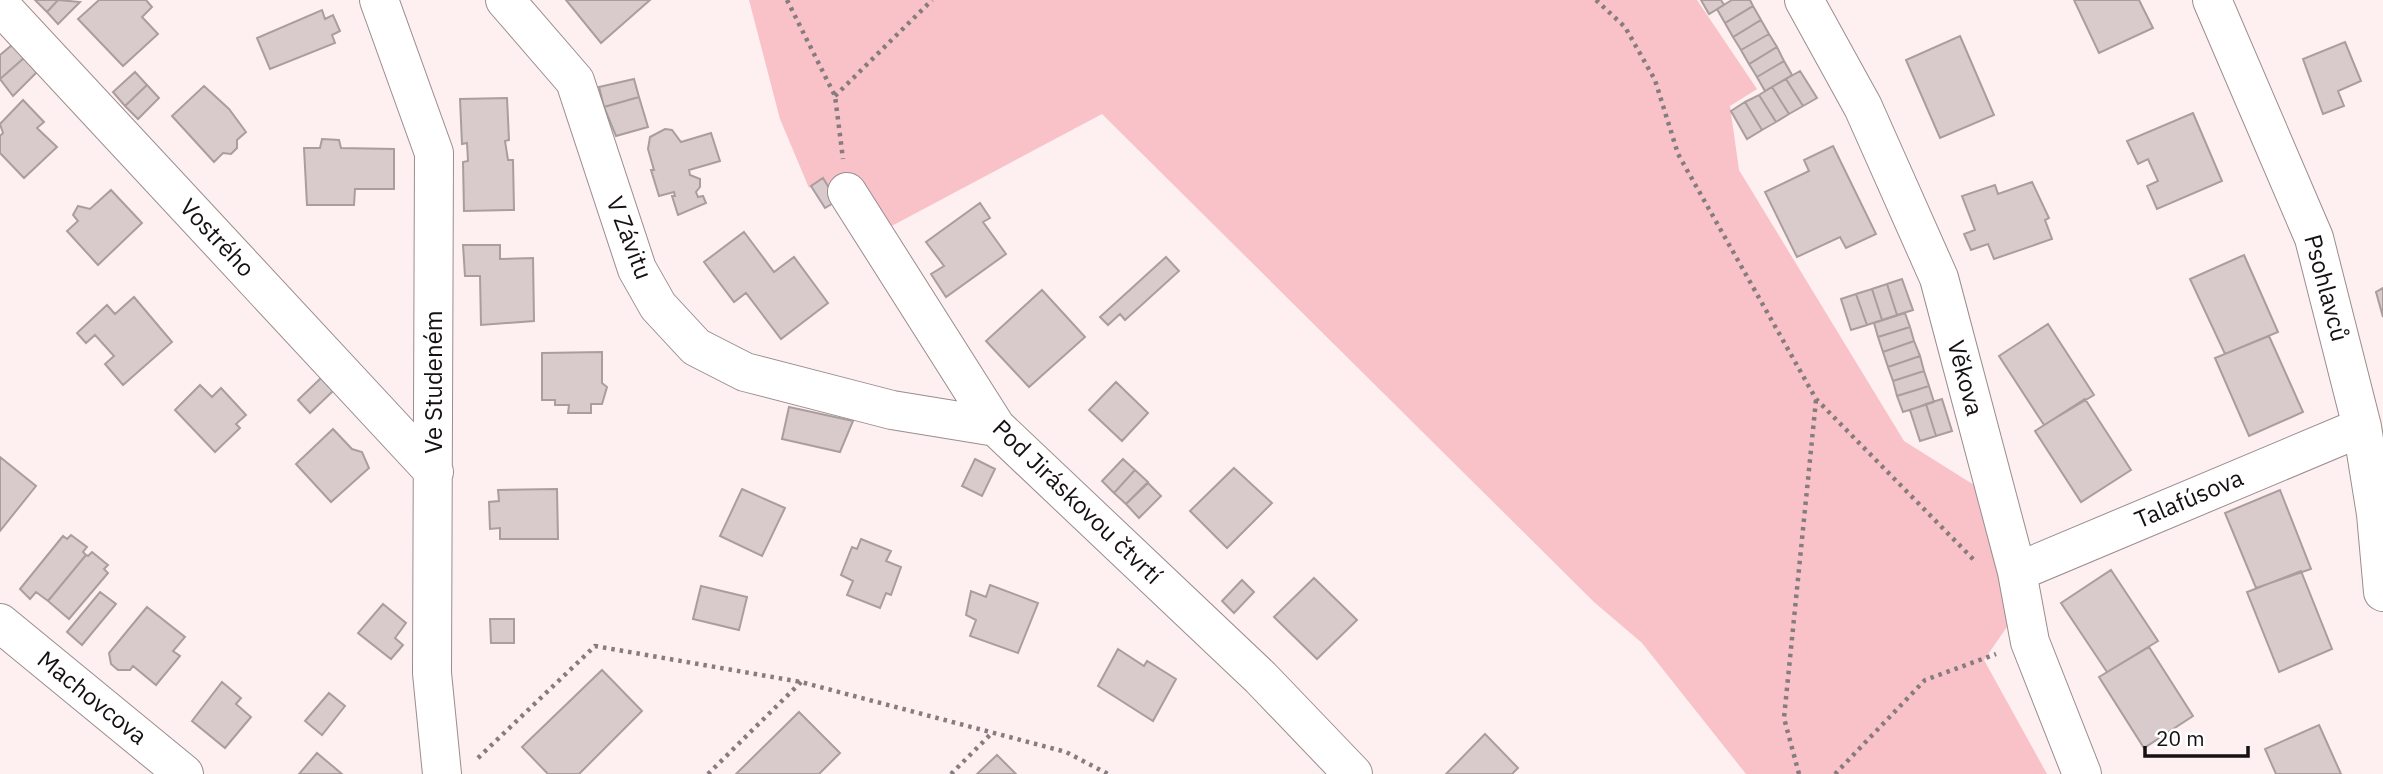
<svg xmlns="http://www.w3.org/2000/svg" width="2383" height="774" viewBox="0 0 2383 774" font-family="'IBM Plex Sans',sans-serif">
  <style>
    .green { fill: #f8c2c8 }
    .building { fill: #d9cbcc; stroke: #aa9d9e; stroke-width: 2 }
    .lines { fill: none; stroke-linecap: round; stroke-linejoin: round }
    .minor-casing { stroke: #9a8d8e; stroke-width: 40 }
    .path { stroke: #867c7d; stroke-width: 4.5; stroke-dasharray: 3.5 5; stroke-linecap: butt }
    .minor { stroke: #fff; stroke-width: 38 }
    .labels { text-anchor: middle; stroke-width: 5; stroke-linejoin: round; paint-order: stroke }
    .street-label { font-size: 24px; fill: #151011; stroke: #fff }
  </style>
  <rect width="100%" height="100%" fill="#feeff0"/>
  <!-- green -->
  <path class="green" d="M749,0H1697L1757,89L1730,106L1739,170L1904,441L1982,490L2016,614L1984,660L2047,774H1746L1642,643L1594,602L1102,114L886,229L837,200L823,179L809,188L780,119Z"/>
  <!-- building -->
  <path class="building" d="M35,0H58L47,12Z
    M58,0L80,2L58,24L47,12Z
    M99,0H146L152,7L142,17L158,34L123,66L78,19Z
    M566,0H650L601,43Z
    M1701,0H1721L1724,5L1709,14Z
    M1732,0H1750L1753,6L1725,23L1717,9Z
    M2074,0H2139L2153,28L2099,53Z
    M1753,6L1761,20L1733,37L1725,23Z
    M322,10L325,19L333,15L340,31L332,35L335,43L270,69L257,38Z
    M1761,20L1769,34L1741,50L1733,37Z
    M1769,34L1777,47L1749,64L1741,50Z
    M1960,36L1994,115L1940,138L1906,60Z
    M2345,42L2361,81L2338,91L2344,106L2323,114L2303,59Z
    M12,45L24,58L0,79V55Z
    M1777,47L1784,61L1757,77L1749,64Z
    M24,58L37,72L13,96L0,79Z
    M1784,61L1792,75L1765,91L1757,77Z
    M1800,71L1817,98L1803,106L1786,79Z
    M135,72L147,85L125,106L113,92Z
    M634,79L639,97L604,107L599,87Z
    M1786,79L1803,106L1789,114L1772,87Z
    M147,85L159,98L138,119L125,106Z
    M204,86L229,109L246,132L237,140V148L231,154L223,153L214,162L172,116Z
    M1772,87L1789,114L1776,122L1759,95Z
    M1759,95L1776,122L1762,130L1745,102Z
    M639,97L648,127L616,136L604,107Z
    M507,98L509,140L505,141L508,160H513L514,210L464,211L463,162L468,161L467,143L462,144L460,99Z
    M23,100L44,122L37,128L57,147L24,178L0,153V136L3,133L0,124Z
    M1745,102L1762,130L1747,139L1731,111Z
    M2193,113L2222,181L2157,209L2147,186L2158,181L2148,159L2138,164L2127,141Z
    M665,129L672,130L681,142L711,133L720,161L689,170L690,175L700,179V187L696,192L698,197L703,196L706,203L678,215L672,196H675L674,192L659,196L651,170H654L648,149L650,137Z
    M322,139L339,140L341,148L394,149V189H355L354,205H307L304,148H320Z
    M1833,146L1876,234L1846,248L1840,237L1797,257L1765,192L1809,171L1804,160Z
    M823,178L837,201L825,208L811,186Z
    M2032,182L2049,218L2045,220L2052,239L1994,259L1988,244L1971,250L1964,234L1975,230L1962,196L1995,185L1998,194Z
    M111,190L142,223L98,265L67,231L78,221L73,215L78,206L90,209Z
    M980,203L990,218L983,222L1006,254L946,297L931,274L944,266L926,242Z
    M744,232L774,272L794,257L828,303L781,339L746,293L734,302L704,262Z
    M463,245H500V259L533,258L534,321L481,325L480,276H465Z
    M2244,255L2278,332L2225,354L2190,279Z
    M1166,257L1179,271L1125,320L1120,314L1108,325L1100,317Z
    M1902,279L1913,310L1897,315L1887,284Z
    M1887,284L1897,315L1882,320L1872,289Z
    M2383,288V317L2376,292Z
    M1872,289L1882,320L1867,325L1856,294Z
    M1042,290L1085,337L1029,387L986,341Z
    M1856,294L1867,325L1851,330L1841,299Z
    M134,297L172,342L123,385L105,364L114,356L95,335L86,343L77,333L107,305L115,314Z
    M1905,313L1910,327L1878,337L1874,323Z
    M2048,324L2094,395L2044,425L1999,356Z
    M1910,327L1914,341L1883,352L1878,337Z
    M2269,336L2303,412L2249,436L2215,358Z
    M1914,341L1920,356L1888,367L1883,352Z
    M602,352V383L607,387L602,404H591V413H568L569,405H555V400H542V353Z
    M1920,356L1924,371L1893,381L1888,367Z
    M1924,371L1929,386L1897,396L1893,381Z
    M321,378L333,391L310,413L298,400Z
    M1116,382L1148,413L1122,441L1089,410Z
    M200,385L212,397L221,388L246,415L236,424L240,428L215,452L175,410Z
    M1929,386L1934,402L1903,412L1897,396Z
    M1942,399L1952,431L1936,436L1926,404Z
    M2085,399L2131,470L2081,502L2035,431Z
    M1926,404L1936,436L1920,441L1910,410Z
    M789,407L853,421L840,452L782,439Z
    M333,429L352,449L362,452L369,468L331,502L296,464Z
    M0,457L36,486L0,531Z
    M975,459L995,469L982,496L962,486Z
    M1123,459L1135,470L1114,493L1102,481Z
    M1234,468L1272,503L1227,548L1190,511Z
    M1135,470L1148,482L1126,504L1114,493Z
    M1148,483L1161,496L1139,518L1126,504Z
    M557,489L558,539H500V528L490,529L489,502L499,501L498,490Z
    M742,489L785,508L762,556L720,536Z
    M2280,490L2311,569L2256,588L2225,513Z
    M71,535L87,547L83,552L86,555L48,601L36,592L30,599L20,589L63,536L67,539Z
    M861,539L891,551L886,561L901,567L891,595L886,593L880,608L847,595L853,581L841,575L852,547L857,549Z
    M92,552L108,565L104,569L108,573L69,619L48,601L86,555L88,556Z
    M2111,570L2158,641L2107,672L2061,603Z
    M2301,571L2332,649L2279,672L2247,592Z
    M1314,578L1357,620L1317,659L1274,617Z
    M1242,580L1254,592L1234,613L1222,601Z
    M990,585L1038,603L1018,653L970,636L976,620L966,615L971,591L986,597Z
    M701,586L747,597L739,630L693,619Z
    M100,592L116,604L82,645L67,632Z
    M383,604L406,623L395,638L403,645L391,659L358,633Z
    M147,607L185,637L173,651L180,656L156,685L133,666L130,670H118L111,664L109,653Z
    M490,619H514V643H491Z
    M2149,647L2193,716L2144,748L2099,677Z
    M1118,649L1144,666L1147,661L1176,679L1153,721L1098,686Z
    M602,670L642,711L579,774H548L522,747Z
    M222,682L241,698L236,704L251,717L225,748L192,721Z
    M329,693L345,706L322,735L305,721Z
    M799,712L840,753L819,774H736Z
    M2319,725L2341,774H2276L2265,749Z
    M1485,734L1518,768L1512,774H1446Z
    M317,753L342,774H299Z
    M997,755L1016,774H977Z"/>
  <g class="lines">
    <!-- minor casing -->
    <g class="minor-casing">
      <path id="minor" d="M379,0L434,153L432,673L442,774
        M505,0L575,81L637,269L658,306L696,347L745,372L892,410L996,427
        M1804,0L1863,107L1939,278L2017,572L2030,642L2082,774
        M2212,0L2314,238L2362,427L2376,514L2383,592
        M0,5L434,472
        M847,192L996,427L1261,678L1353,774
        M2017,572L2362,427
        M0,623L184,774"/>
    </g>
    <!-- path -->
    <path class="path" d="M787,0L835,96L843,159
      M1596,0L1625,27L1655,80L1678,154L1816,399L1974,560
      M835,96L932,0
      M478,758L595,646L801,682L1066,752L1108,774
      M708,774L801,682
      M951,774L992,733
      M1799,774L1784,718L1816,400
      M1835,774L1925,680L1996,654"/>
    <!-- minor -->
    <use href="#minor" class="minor"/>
  </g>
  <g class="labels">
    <!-- street labels -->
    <g class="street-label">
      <text transform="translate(217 238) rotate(47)" y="8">Vostrého</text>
      <text transform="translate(629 238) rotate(69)" y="8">V Závitu</text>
      <text transform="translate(2326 288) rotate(75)" y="8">Psohlavců</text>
      <text transform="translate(1965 378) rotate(75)" y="8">Věkova</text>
      <text transform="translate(434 382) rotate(-90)" y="8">Ve Studeném</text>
      <text transform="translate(2189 499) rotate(-23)" y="8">Talafúsova</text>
      <text transform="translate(1077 502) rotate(44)" y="8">Pod Jiráskovou čtvrtí</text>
      <text transform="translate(92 698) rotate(39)" y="8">Machovcova</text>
    </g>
  </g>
  <!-- scale -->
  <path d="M2145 746v10h103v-10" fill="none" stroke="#151011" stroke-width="3.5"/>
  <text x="2156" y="746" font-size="21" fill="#151011" stroke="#ffffff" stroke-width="5" paint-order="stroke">20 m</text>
</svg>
